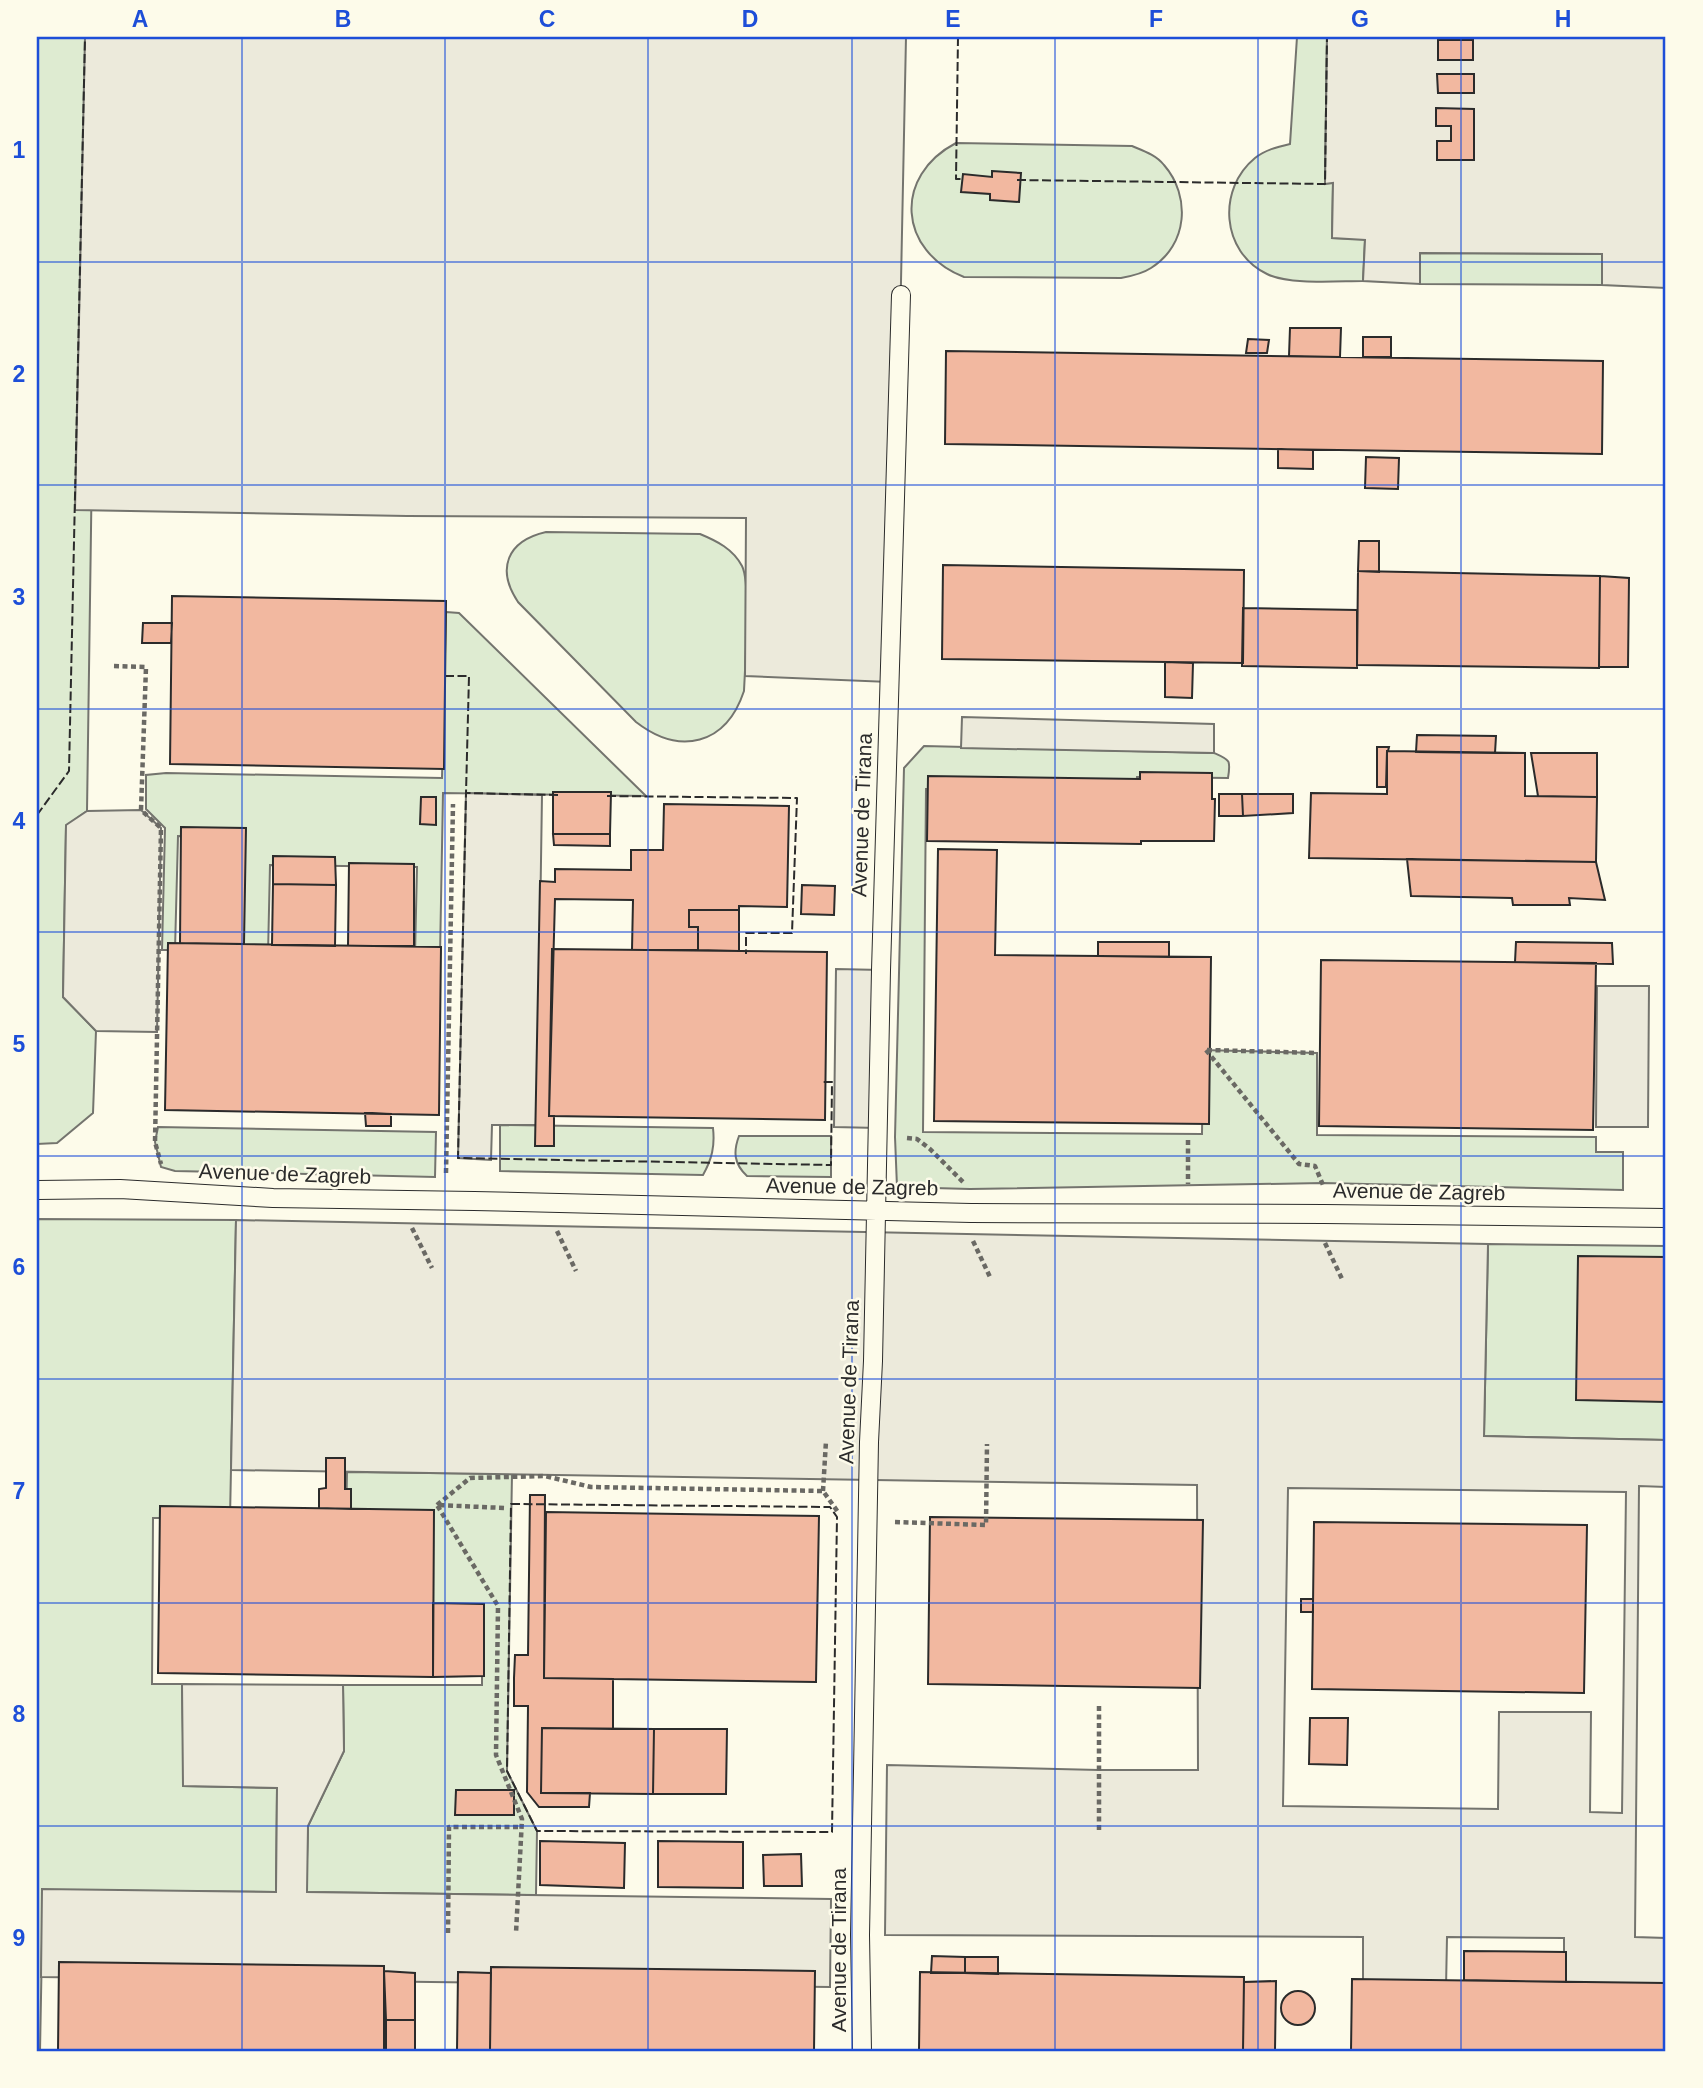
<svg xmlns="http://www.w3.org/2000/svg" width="1703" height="2088" viewBox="0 0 1703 2088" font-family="Helvetica,sans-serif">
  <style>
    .green { fill: #deebd1; stroke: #74746e; stroke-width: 2 }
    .parking { fill: #eceadb; stroke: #74746e; stroke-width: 2; fill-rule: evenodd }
    .building { fill: #f2b8a0; stroke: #2b2b2b; stroke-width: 2 }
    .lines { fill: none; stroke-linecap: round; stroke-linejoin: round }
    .service-casing { stroke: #2b2b2b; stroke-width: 20 }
    .path { stroke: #6a6964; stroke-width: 4.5; stroke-dasharray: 5 3.5; stroke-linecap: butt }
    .service { stroke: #fdfbea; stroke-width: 18 }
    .fence { stroke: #2b2b2b; stroke-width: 2; stroke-dasharray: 9 3.5; stroke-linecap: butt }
    .grid { fill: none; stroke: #1d4ed8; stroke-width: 2; stroke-opacity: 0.55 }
    .labels { text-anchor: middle; stroke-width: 5; stroke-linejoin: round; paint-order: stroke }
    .street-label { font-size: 21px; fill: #2b2b2b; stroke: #fdfbea }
    .neatline { fill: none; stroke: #1d4ed8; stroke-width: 2.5 }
    .grid-label { font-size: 23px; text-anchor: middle; font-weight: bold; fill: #1d4ed8 }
  </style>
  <rect width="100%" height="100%" fill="#fdfbea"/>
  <!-- green -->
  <path class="green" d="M37,37H98L87,811L66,826L63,997L96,1031L93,1113L57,1143L37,1144Z
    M1297,37H1327L1325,183L1333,182L1332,238L1365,239L1363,281C1337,281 1289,285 1267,274C1221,252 1217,189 1255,158C1265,150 1277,147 1290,144Z
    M956,143L1132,146C1144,151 1156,155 1164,165C1191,196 1188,245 1151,268C1142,274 1132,276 1121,278L964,277C898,251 893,176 956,143Z
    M1420,253L1602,254V285L1420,284Z
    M546,532L700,534C717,541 733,549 742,566C751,583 745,667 744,691C726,745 680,756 636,722L518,602C496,569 507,541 546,532Z
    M446,612L459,613L646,796L443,793L440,956L415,955L417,867L270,865L268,955L241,954L243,838L178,836L175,950H162L165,828L146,809V775L166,773L442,778Z
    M924,746L1214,753C1230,760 1231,760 1228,778L1137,777L1136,790L926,789L923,1132L1202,1134L1203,1050L1317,1053V1135L1596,1137V1152H1623V1190L1323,1183L970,1189L897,1187L895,1137L904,768Z
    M500,1125L713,1128C715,1146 712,1159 703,1175L500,1171Z
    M158,1127L436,1132L435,1177L175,1171L161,1167L155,1142Z
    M739,1136H831V1177L747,1176C734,1164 733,1152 739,1136Z
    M37,1219L236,1220L230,1518H153L152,1684H182L184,1786L277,1788L276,1892L43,1890L40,2051H37Z
    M1488,1244L1666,1246V1440L1484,1436Z
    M347,1472L512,1474L507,1771L537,1831L536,1895L306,1892L308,1826L344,1751L343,1685H482V1613H432L346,1521Z"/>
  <!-- parking -->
  <path class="parking" d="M85,37H906L898,428L889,682L745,676L746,518L407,516L75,510Z
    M1327,37H1666V288L1602,285V254L1420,253V284L1363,281L1365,240L1332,238L1333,183L1325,184Z
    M962,717L1214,724V753L961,748Z
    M466,793L542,795L537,1125H492L491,1160L458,1158Z
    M141,810L161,828L157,1032L96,1031L63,997L66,825L87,811Z
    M836,969L881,970L878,1128L834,1127Z
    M1597,986H1649L1648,1127H1596Z
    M236,1220L1488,1244L1484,1436L1666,1440V1487L1639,1486L1635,1937L1666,1938V1990L1564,1988V1938L1447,1937L1446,1988L1363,1987V1937L885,1935L887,1765L1099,1770H1198L1197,1485L231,1470ZM1288,1488L1626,1492L1622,1813L1590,1812L1591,1712H1499L1498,1809L1283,1806Z
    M182,1684L343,1685L344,1751L308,1826L307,1892L831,1899L830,1987L41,1977L42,1889L276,1892L277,1788L183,1786Z"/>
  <!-- building -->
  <path class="building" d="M1438,40H1473V60H1438Z
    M1437,74H1474V93H1438Z
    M1436,108L1474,109V160H1437V141H1451V126H1436Z
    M992,171L1021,173L1019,202L990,200V194L961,192L963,174L992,177Z
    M1290,328H1341L1340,357L1289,356Z
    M1363,337H1391V357H1363Z
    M1248,339L1269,340L1267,353H1246Z
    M946,351L1603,361L1602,454L945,444Z
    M1278,449L1313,450V469L1278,468Z
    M1366,457L1399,458L1398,489L1365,488Z
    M1359,541H1379V572L1358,571Z
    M943,565L1244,570L1243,663L942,659Z
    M1358,571L1600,576L1599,668L1357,665Z
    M1600,576L1629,578L1628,667H1599Z
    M172,596L446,601L444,769L170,764Z
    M1243,608L1357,610V668L1242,666Z
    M143,623H172L171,643H142Z
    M1165,662L1193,663L1192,698L1165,697Z
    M1417,735L1496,736L1495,753L1416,752Z
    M1377,747H1389L1388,751H1387L1386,787H1377Z
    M1387,751L1525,753V796L1597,797L1596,862L1309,858L1311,793L1387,794Z
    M1531,753H1597V797L1538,796Z
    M1140,772L1212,773V799H1215L1214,841H1141V844L927,841L928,776L1140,779Z
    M553,792H611L610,834H553Z
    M1219,794H1242L1243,816H1219Z
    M1242,794H1293V813L1243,816Z
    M421,797H436V825L420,824Z
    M664,804L789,806L787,907L739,906V910H689V927H698V950H632L633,900L555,899L549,1116H554V1146H535L540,881L555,882V869L631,870V850H663Z
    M181,827L246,828L244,944L180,943Z
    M553,834H610V846L554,845Z
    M938,849L997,850L995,955L1211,957L1209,1124L934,1121Z
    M273,856L335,857L336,885L273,884Z
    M1407,859L1596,862L1605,900L1569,898L1570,905H1513L1512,898L1411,896Z
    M349,863L414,864V946H348Z
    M273,884L336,885L335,946L272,945Z
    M802,885L835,886L834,915L801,914Z
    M689,910H739V951L698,950V927H689Z
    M1098,942H1169V957L1098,956Z
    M1516,942L1612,943L1613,964L1515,962Z
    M168,943L441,947L439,1115L165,1110Z
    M552,949L827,952L825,1120L549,1116Z
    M1321,960L1596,963L1593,1130L1319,1126Z
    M365,1113L391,1114V1126H366Z
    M1578,1256L1666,1257V1402L1576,1400Z
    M326,1458H345V1489H351V1509L319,1508V1489L326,1488Z
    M530,1495H545L544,1678L613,1679V1729L542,1728L541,1793H590L589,1807H539L527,1792L528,1706H514V1678L515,1655H528Z
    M160,1506L434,1510L433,1677L158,1673Z
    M546,1512L819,1516L816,1682L544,1678Z
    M930,1517L1203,1520L1200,1688L928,1684Z
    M1314,1522L1587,1525L1584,1693L1312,1689Z
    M1301,1599H1313V1612H1301Z
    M433,1603L484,1604V1676L433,1677Z
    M1310,1718H1348L1347,1765L1309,1764Z
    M542,1728L654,1729L653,1794L541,1793Z
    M654,1729H727L726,1794H653Z
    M456,1790H514V1815H455Z
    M540,1841L625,1843L624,1888L540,1885Z
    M658,1841L743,1842V1888L658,1887Z
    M801,1854L802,1886H764L763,1855Z
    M1464,1951L1566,1952V1982L1464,1980Z
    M932,1956L965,1957V1973H931Z
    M965,1957H998V1974L965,1973Z
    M59,1962L384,1966V2051H58Z
    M491,1967L815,1971L814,2051H490Z
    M384,1971L415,1973V2020H386Z
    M458,1972L491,1973L490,2051H457Z
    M920,1972L1244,1977L1243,2051H919Z
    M1352,1979L1666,1983V2051H1351Z
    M1276,1981L1275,2051H1243L1244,1982Z
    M1281 2008a17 17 0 1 1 34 0a17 17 0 1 1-34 0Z
    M386,2020H415V2051H386Z"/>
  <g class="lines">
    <!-- service casing -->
    <g class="service-casing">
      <path id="service" d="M37,1190L120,1189L273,1198L474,1201L971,1213L1324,1214L1666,1218
        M862,2051L860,1935L869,1442L873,1361L881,970L901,295"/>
    </g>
    <!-- path -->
    <path class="path" d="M114,666L146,667L141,810L161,828L155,1142L161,1164
      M1206,1050L1299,1164L1315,1166L1323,1185
      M1207,1050L1316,1053
      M907,1138L917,1139L930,1149L964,1183
      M1188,1140V1184
      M446,1173L453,804
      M412,1228L432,1268
      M557,1231L576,1271
      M973,1241L990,1277
      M1325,1243L1343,1281
      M823,1491L826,1441
      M437,1505L470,1478L545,1476L591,1487L823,1491L838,1512
      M504,1508L437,1505L498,1606L496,1755L522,1819L516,1933
      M895,1522L986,1525L987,1444
      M1099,1830V1705
      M448,1933L449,1827H520"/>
    <!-- service -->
    <use href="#service" class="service"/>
    <!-- fence -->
    <path class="fence" d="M958,37L956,179H964
      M1017,180L1325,184L1327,37
      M445,676H469L466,793
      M558,795L466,793L458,1158L831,1165L832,1082H821
      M607,796L797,798L792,933H746V954
      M37,815L69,771L85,37
      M37,1160V1204
      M511,1504L830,1507L837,1517L832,1832L537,1831L507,1771Z"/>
  </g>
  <!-- grid -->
  <path class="grid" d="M242,37V2051M445,37V2051M648,37V2051M852,37V2051M1055,37V2051M1258,37V2051M1461,37V2051M37,262H1666M37,485H1666M37,709H1666M37,932H1666M37,1156H1666M37,1379H1666M37,1603H1666M37,1826H1666"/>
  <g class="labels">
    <!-- street labels -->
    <g class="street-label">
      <text transform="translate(862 815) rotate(-88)" y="7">Avenue de Tirana</text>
      <text transform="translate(285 1174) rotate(2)" y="7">Avenue de Zagreb</text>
      <text transform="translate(852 1187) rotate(1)" y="7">Avenue de Zagreb</text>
      <text transform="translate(1419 1192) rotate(1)" y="7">Avenue de Zagreb</text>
      <text transform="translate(849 1382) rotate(-88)" y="7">Avenue de Tirana</text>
      <text transform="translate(839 1950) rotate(-90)" y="7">Avenue de Tirana</text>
    </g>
  </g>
  <!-- border -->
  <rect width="1703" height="2088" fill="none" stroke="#fdfbea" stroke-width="77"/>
  <rect x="38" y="38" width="1626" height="2012" class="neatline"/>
  <g class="grid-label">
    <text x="140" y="27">A</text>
    <text x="343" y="27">B</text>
    <text x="547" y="27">C</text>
    <text x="750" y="27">D</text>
    <text x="953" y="27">E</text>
    <text x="1156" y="27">F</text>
    <text x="1360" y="27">G</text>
    <text x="1563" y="27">H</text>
    <text x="19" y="158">1</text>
    <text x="19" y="382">2</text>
    <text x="19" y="605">3</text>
    <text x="19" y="829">4</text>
    <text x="19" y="1052">5</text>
    <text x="19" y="1275">6</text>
    <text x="19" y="1499">7</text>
    <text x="19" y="1722">8</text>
    <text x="19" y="1946">9</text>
  </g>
</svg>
